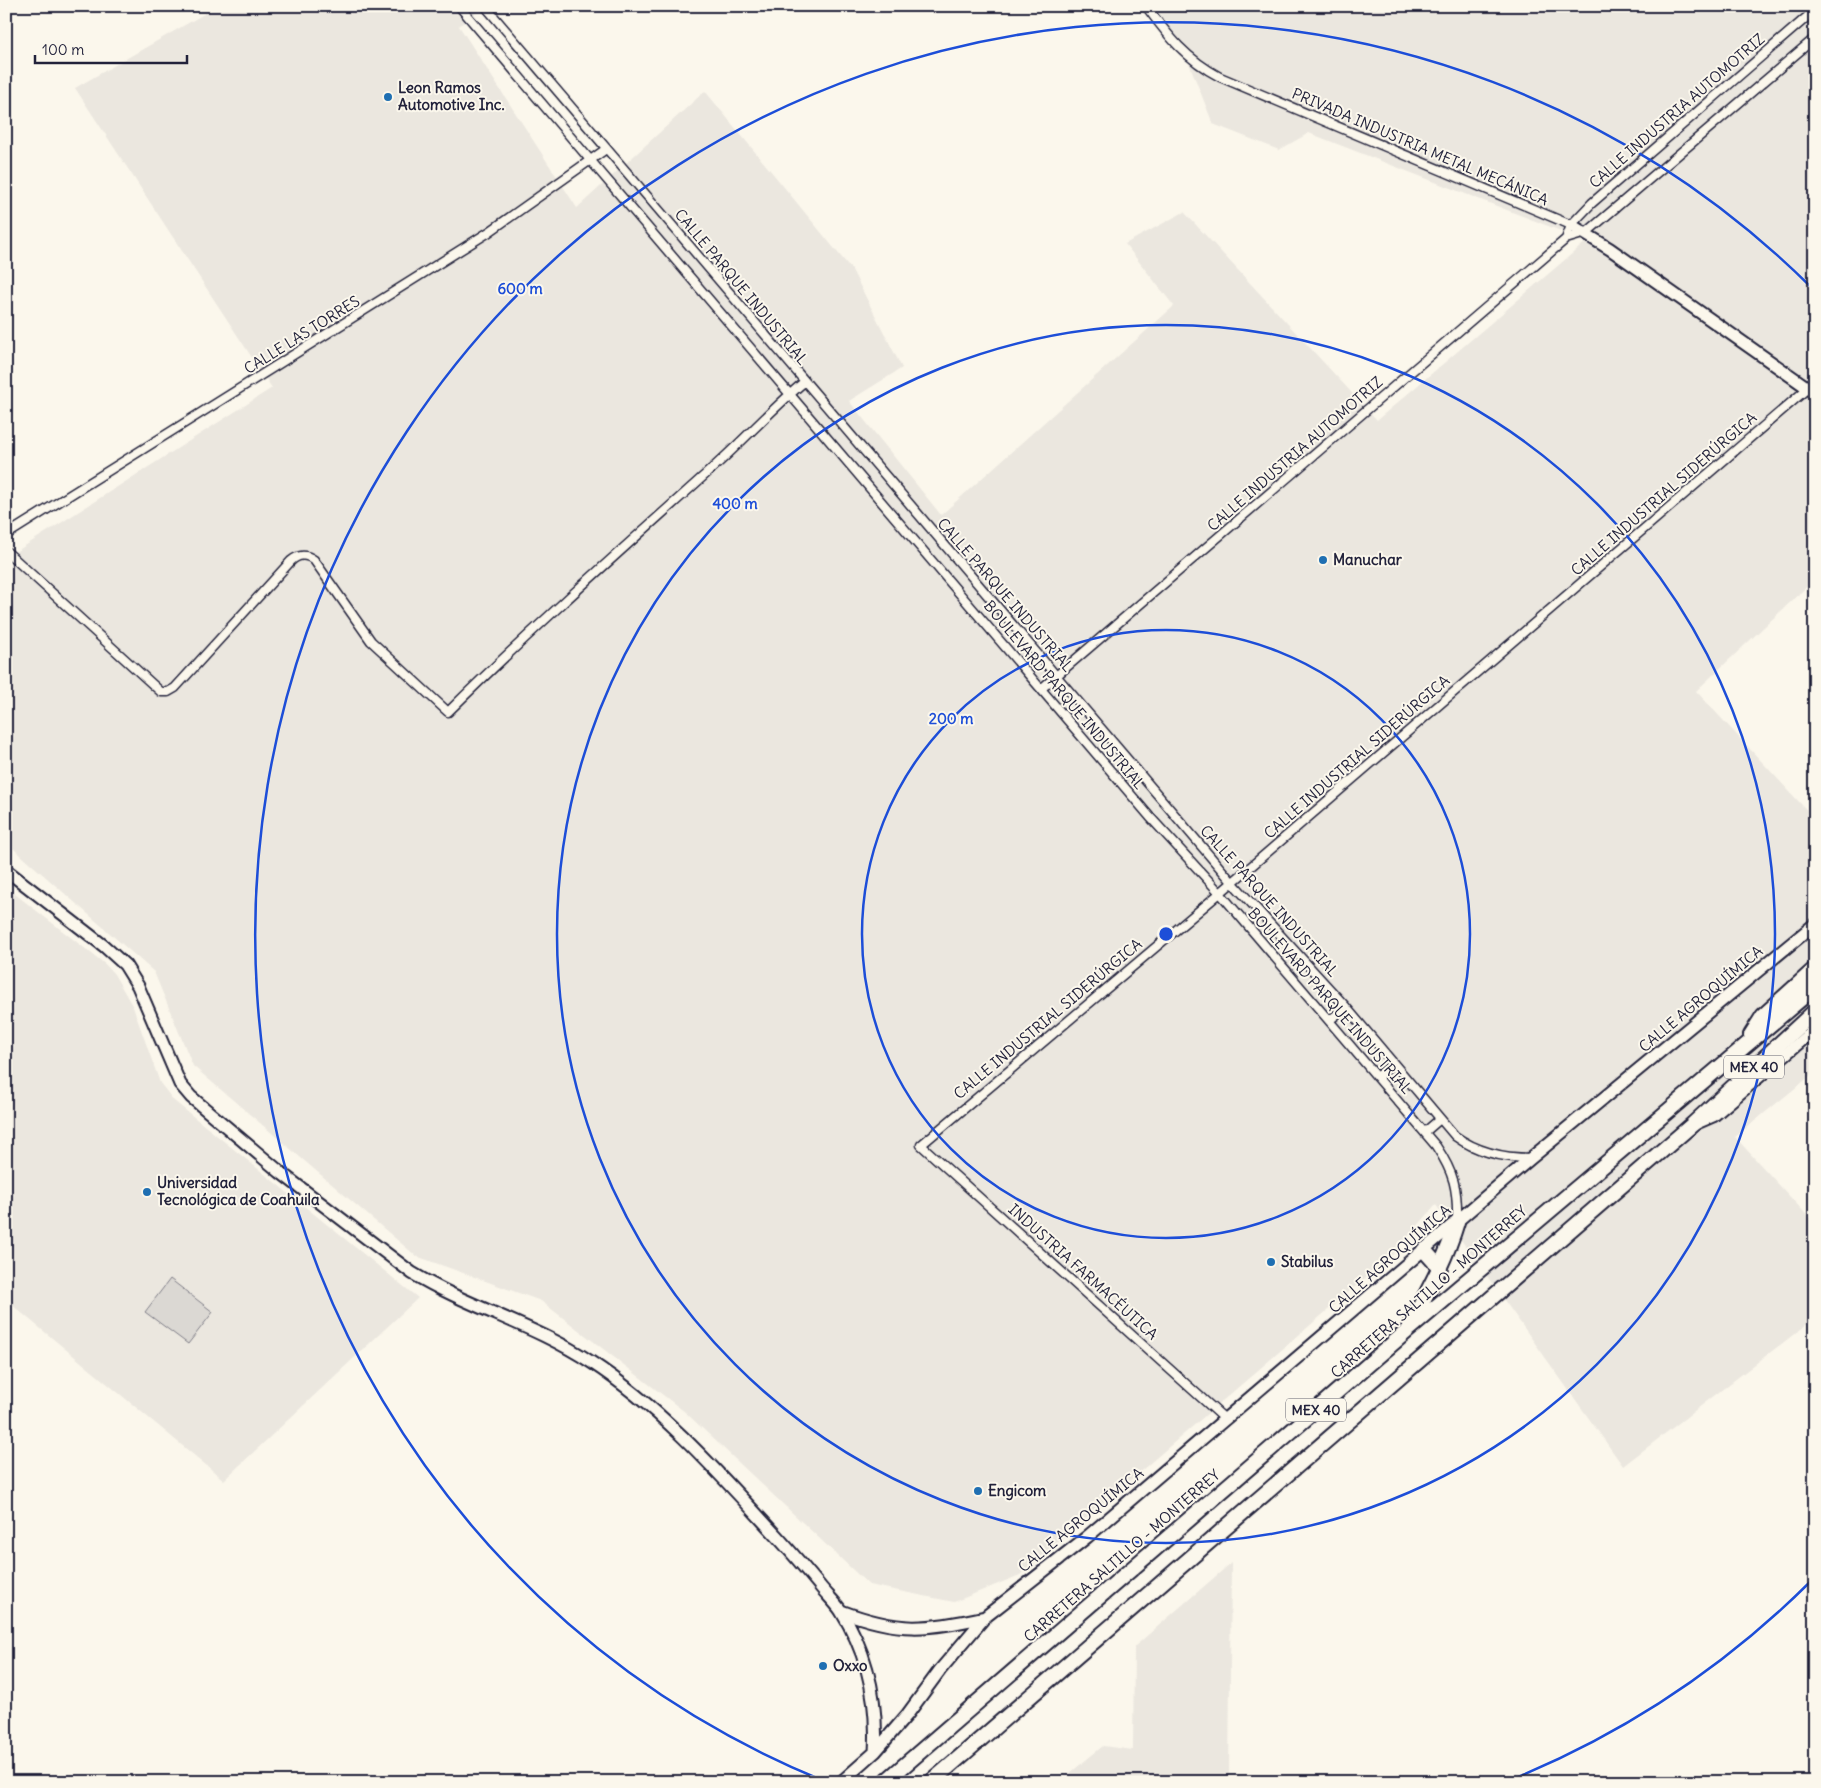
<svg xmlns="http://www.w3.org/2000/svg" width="1821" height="1788" viewBox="0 0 1821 1788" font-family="Delius,sans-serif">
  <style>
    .built { fill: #ebe7df }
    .green { fill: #dbd8d3; stroke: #7e7d87 }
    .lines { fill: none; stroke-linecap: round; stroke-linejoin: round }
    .street-casing { stroke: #22223b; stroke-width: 11 }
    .secondary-casing { stroke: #22223b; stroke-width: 15 }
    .highway-casing { stroke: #22223b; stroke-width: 18 }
    .street { stroke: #fbf7ec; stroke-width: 8 }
    .secondary { stroke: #fbf7ec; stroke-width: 11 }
    .highway { stroke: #fbf7ec; stroke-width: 14 }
    .ring { fill: none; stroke: #1d4ed8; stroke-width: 2.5 }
    .poi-dot { fill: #1f6fb2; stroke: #fbf7ec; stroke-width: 2 }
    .labels { text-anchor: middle; stroke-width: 4; stroke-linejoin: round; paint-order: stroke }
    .shield { fill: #fbf7ec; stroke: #636270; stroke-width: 1 }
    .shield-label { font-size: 14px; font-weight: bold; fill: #22223b }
    .poi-label { font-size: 15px; font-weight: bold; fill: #22223b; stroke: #fbf7ec; text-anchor: start }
    .street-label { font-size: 15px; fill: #22223b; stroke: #fbf7ec }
    .centre { fill: #1d4ed8; stroke: #fbf7ec; stroke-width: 2.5 }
    .ring-label { font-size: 15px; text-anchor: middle; font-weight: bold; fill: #1d4ed8; stroke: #fbf7ec; stroke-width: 4; stroke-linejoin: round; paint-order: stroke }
  </style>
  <rect width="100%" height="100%" fill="#fbf7ec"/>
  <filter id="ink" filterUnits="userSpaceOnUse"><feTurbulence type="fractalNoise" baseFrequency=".02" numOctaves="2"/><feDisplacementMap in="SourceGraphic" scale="10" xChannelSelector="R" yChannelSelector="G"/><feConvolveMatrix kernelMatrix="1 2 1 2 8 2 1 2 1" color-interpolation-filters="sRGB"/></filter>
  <g filter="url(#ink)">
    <!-- built -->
    <path class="built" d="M218,6H485L459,26L577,208L705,91L852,270L902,368L849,401L941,515L1174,306L1125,244L1184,212L1377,420L1587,241L1309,133L1279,150L1213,124L1187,58L1155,6H1815V579L1696,691L1815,819V1072L1735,1137L1815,1224V1318L1623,1466L1436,1205L1393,1254L1020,1575L954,1602L869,1585L685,1412L541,1301L416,1256L193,1066L154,972L6,842V558L272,388L75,88Z
      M6,887L105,964L114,974L133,1007L160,1083L174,1101L418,1298L224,1480L6,1300Z
      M1231,1563L1229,1778L1242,1782H1059L1103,1746L1133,1750L1134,1647Z"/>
    <!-- green -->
    <path class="green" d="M170,1279L213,1312L188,1344L145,1312Z"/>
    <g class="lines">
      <!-- street casing -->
      <g class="street-casing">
        <path id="street" d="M459,6L1150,817L1220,893L1436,1146C1454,1173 1458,1189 1457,1222
          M485,6L1232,882L1346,1007L1455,1136C1477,1152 1503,1158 1531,1158
          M1146,6C1169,37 1186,59 1220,77L1571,225
          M1566,239L1571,225L1592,203L1815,10
          M6,535L489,232L606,149
          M6,551L161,692H168L175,688L291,561C299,554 306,554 314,560L371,641L448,712C535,626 626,546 716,465C746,438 773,408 804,382
          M1041,689L1566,239L1586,233L1815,38
          M1330,1020L1346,1007
          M1377,1077L1393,1064
          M1425,1132L1440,1119
          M1226,1420L921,1145L1220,893L1808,388"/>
      </g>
      <!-- secondary casing -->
      <g class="secondary-casing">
        <path id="secondary" d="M1571,225L1610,249L1815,393
          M6,870L104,946L125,965L138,986L180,1084L191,1097L280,1172L412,1273C470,1308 535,1325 591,1362C660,1407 717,1471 772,1531C789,1549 804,1567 819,1585C826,1594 835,1602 841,1611C868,1654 878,1702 875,1752
          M1697,1123L1713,1116L1815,1029
          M841,1611C899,1633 926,1630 985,1617
          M841,1782L875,1752L907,1715L940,1670L985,1617L1087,1537L1531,1158L1815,924"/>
      </g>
      <!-- highway casing -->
      <g class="highway-casing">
        <path id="highway" d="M1751,1035L1763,1016L1815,969
          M1424,1250L1440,1268
          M1410,1325C1428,1291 1446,1259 1457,1222
          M885,1782L1406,1332L1815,987
          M931,1782L1693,1124L1815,1011"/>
      </g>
      <!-- street -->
      <use href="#street" class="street"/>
      <!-- secondary -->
      <use href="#secondary" class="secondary"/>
      <!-- highway -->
      <use href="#highway" class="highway"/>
    </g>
  </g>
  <!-- distance rings -->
  <g class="ring">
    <circle cx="1166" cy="934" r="304"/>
    <circle cx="1166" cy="934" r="609"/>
    <path d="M1812 1580A913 913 0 0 1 1508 1781M824 1781A913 913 0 1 1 1812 288"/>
  </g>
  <!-- markers -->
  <g class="poi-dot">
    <circle cx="388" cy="97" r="5"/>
    <circle cx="1323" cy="560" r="5"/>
    <circle cx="147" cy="1192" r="5"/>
    <circle cx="1271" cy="1262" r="5"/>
    <circle cx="978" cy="1491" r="5"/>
    <circle cx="823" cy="1666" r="5"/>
  </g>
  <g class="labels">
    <!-- shield labels -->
    <g class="shield">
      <rect x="1724" y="1055.5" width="60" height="23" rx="4"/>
      <rect x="1286" y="1398.5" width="60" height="23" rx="4"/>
    </g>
    <g class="shield-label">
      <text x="1754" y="1072">MEX 40</text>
      <text x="1316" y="1415">MEX 40</text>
    </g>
    <!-- poi labels -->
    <g class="poi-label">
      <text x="398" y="93">Leon Ramos<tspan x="398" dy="17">Automotive Inc.</tspan></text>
      <text x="1333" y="565">Manuchar</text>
      <text x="157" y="1188">Universidad<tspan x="157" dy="17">Tecnológica de Coahuila</tspan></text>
      <text x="1281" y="1267">Stabilus</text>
      <text x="988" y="1496">Engicom</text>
      <text x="833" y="1671">Oxxo</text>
    </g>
    <!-- street labels -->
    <g class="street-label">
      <text transform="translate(1677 111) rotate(-41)" y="5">CALLE INDUSTRIA AUTOMOTRIZ</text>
      <text transform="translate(1420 147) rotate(23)" y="5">PRIVADA INDUSTRIA METAL MECÁNICA</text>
      <text transform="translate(741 287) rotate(50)" y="5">CALLE PARQUE INDUSTRIAL</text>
      <text transform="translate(302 335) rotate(-32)" y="5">CALLE LAS TORRES</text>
      <text transform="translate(1295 454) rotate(-41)" y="5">CALLE INDUSTRIA AUTOMOTRIZ</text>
      <text transform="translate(1664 494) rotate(-41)" y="5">CALLE INDUSTRIAL SIDERÚRGICA</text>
      <text transform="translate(1005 595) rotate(49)" y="5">CALLE PARQUE INDUSTRIAL</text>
      <text transform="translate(1064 695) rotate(50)" y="5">BOULEVARD PARQUE INDUSTRIAL</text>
      <text transform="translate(1357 757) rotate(-41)" y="5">CALLE INDUSTRIAL SIDERÚRGICA</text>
      <text transform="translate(1269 901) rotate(48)" y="5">CALLE PARQUE INDUSTRIAL</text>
      <text transform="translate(1701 999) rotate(-40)" y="5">CALLE AGROQUÍMICA</text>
      <text transform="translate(1330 1001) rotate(49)" y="5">BOULEVARD PARQUE INDUSTRIAL</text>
      <text transform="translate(1048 1019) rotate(-40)" y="5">CALLE INDUSTRIAL SIDERÚRGICA</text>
      <text transform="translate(1390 1259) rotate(-41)" y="5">CALLE AGROQUÍMICA</text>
      <text transform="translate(1083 1272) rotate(42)" y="5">INDUSTRIA FARMACÉUTICA</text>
      <text transform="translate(1429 1292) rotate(-41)" y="5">CARRETERA SALTILLO - MONTERREY</text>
      <text transform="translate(1081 1520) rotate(-39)" y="5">CALLE AGROQUÍMICA</text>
      <text transform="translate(1122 1556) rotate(-41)" y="5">CARRETERA SALTILLO - MONTERREY</text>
    </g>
  </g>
  <circle cx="1166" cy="934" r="8" class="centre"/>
  <g class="ring-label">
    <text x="520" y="294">600 m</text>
    <text x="735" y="509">400 m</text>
    <text x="951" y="724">200 m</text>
  </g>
  <!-- margin -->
  <rect width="1821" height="1788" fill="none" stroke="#fbf7ec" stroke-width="25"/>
  <rect x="12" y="12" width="1796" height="1763" fill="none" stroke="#22223b" stroke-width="2" filter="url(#ink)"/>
  <!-- scale -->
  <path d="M35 55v8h152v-8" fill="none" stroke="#22223b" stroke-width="2.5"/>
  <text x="42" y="55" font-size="15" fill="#22223b" stroke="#fbf7ec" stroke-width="4" paint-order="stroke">100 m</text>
</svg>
